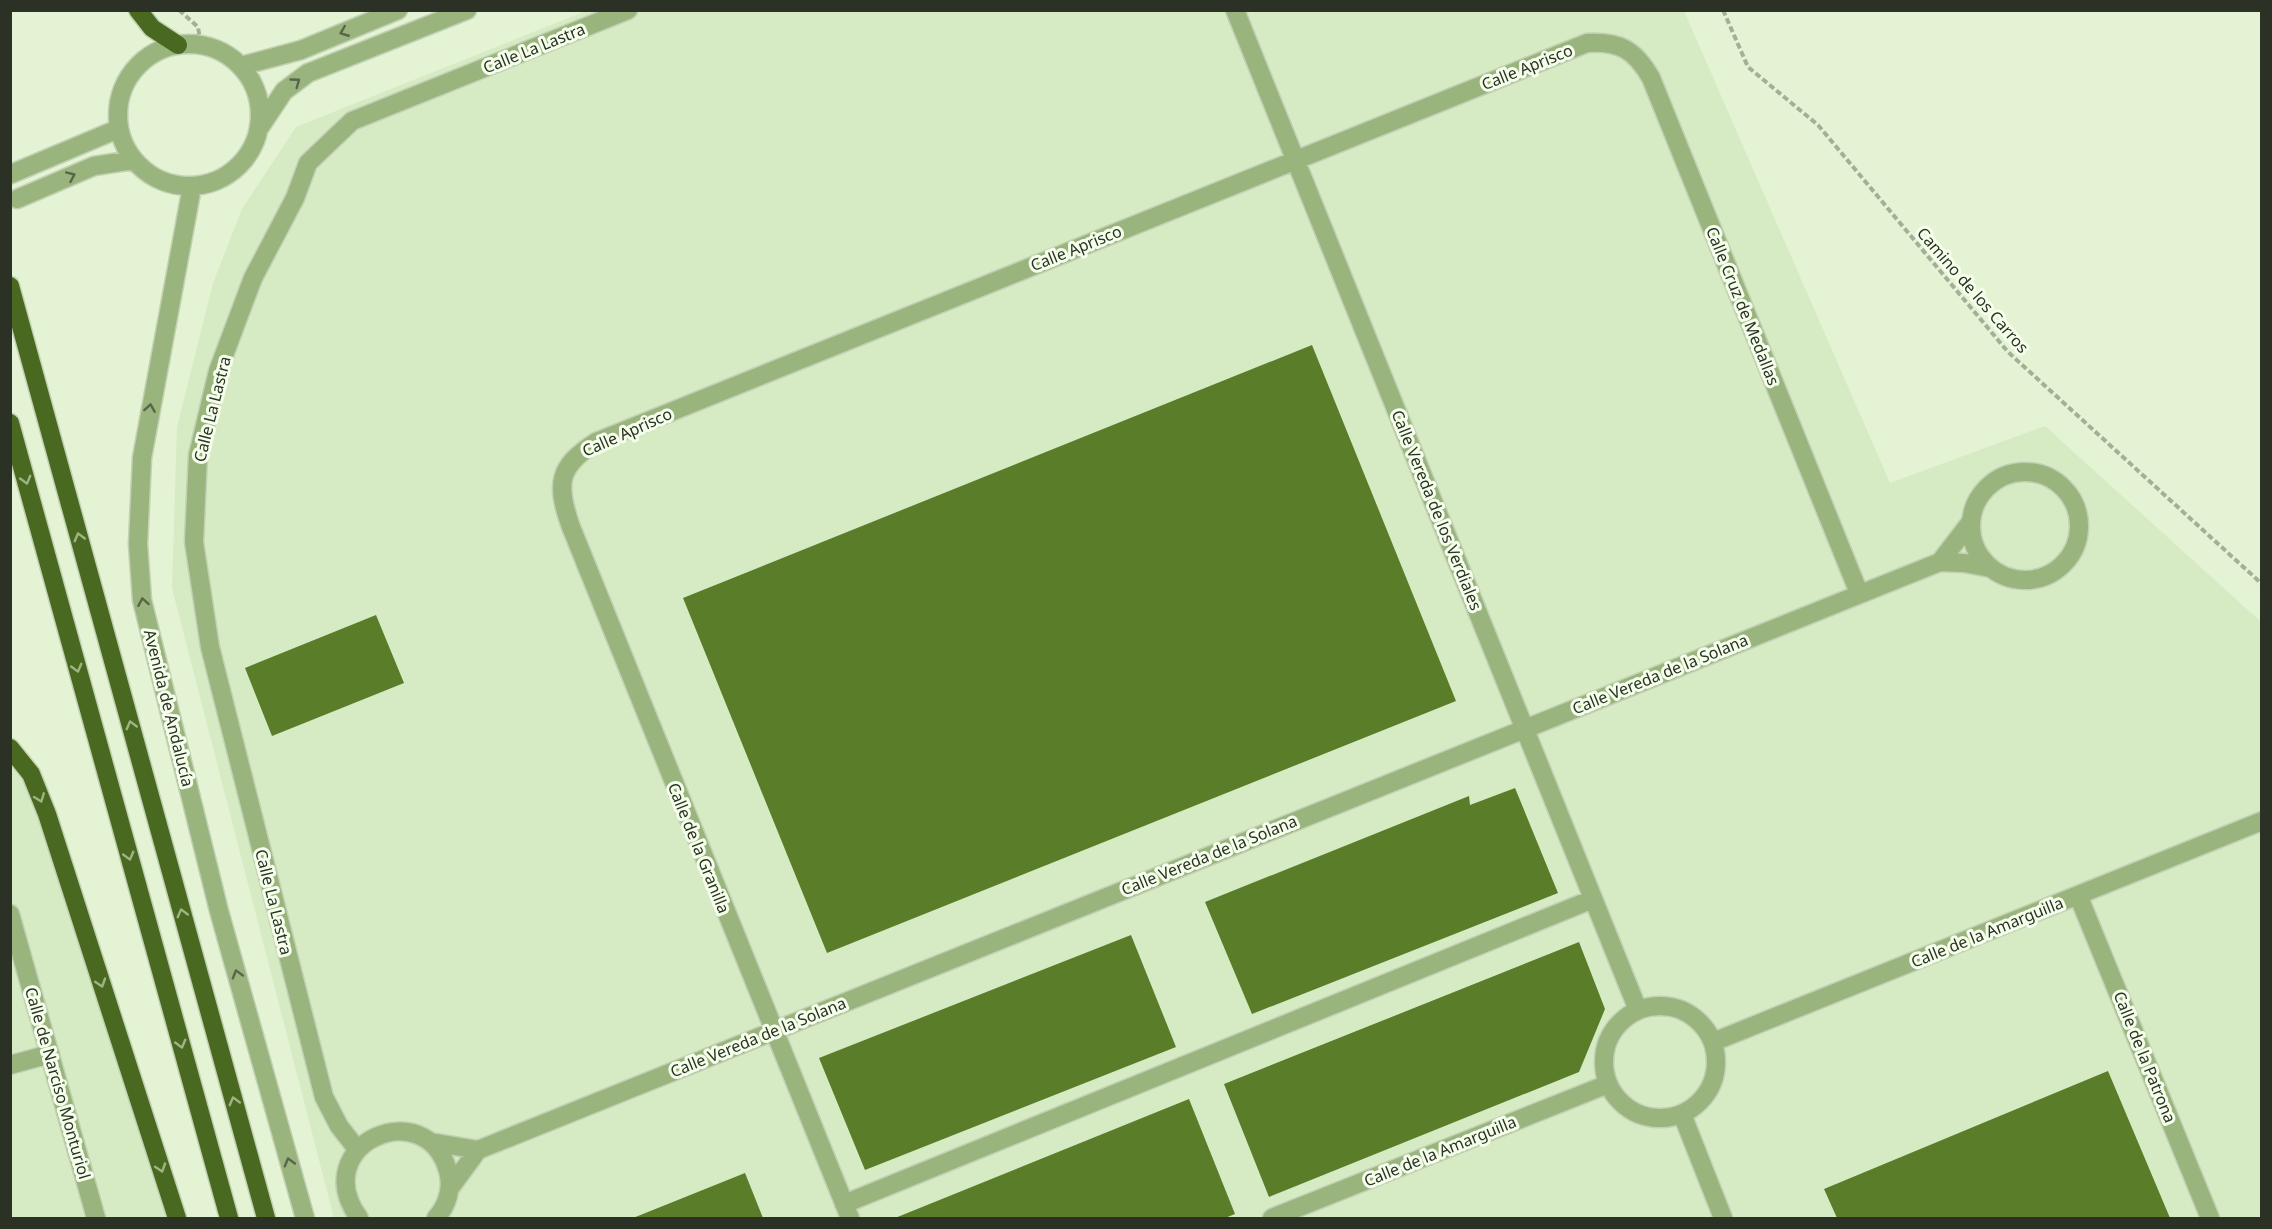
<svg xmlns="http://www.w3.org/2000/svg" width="2272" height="1229" viewBox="0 0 2272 1229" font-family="'Noto Sans',sans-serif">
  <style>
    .built { fill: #d6eac3 }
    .building { fill: #597d29 }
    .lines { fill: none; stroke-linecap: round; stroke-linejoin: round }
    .minor-casing { stroke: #c2d0b4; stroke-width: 21 }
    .highway-casing { stroke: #c2d0b4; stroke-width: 21 }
    .path { stroke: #a3b097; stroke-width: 4; stroke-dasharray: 6 3; stroke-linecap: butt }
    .minor { stroke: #9ab47e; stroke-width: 18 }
    .highway { stroke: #4a6920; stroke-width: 18 }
    .oneway { stroke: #576549 }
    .oneway2 { stroke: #9fb485 }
    .labels { text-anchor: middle; stroke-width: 6; stroke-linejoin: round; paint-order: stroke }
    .street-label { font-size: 16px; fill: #2b3125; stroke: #f4feea }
  </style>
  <rect width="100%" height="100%" fill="#e3f3d3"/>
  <!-- built -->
  <path class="built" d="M586,11H1684L1890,483L2045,426L2261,622V1218H334L172,588L177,427L213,283L242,209L296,127Z
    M10,748L22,762L177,1218H11Z"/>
  <!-- building -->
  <path class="building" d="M1312,345L1456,701L827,953L683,598Z
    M376,615L404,683L272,736L245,668Z
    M1515,788L1558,893L1252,1014L1205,902L1469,796L1470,805Z
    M1131,935L1176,1047L865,1170L819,1058Z
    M1579,942L1605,1009L1579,1072L1269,1197L1224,1084Z
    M2108,1071L2170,1218H1837L1824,1189Z
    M1189,1099L1235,1214L1225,1218H895Z
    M745,1173L763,1218H633Z"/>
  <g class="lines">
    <!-- minor casing -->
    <g class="minor-casing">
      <path id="minor" d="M1235,10L1638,1010
        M118 115a71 71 0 1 1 142 0a71 71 0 1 1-142 0Z
        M241,66L301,50L398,10
        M260,127L284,91L308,73L467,10
        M11,174L118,129
        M192,187L142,458L138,544L142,600L219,911L305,1218
        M17,199L94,166L133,160
        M1971 526a54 54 0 1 1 108 0a54 54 0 1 1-108 0Z
        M1970,523L1940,562L1964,563L1990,568
        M2078,895L2210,1218
        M10,914L96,1218
        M1604 1062a56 56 0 1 1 112 0a56 56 0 1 1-112 0Z
        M1713,1042L2262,821
        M10,1065L50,1054
        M1682,1114L1723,1218
        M431,1142L478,1150L1940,562
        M357,1149L339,1126L324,1097L210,647L194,542L198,455L218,371L253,278L295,198L308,163L352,121L628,10
        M450,1188L478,1150
        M844,1204L1593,899
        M359,1218C306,1144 426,1092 448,1171C453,1188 447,1206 436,1218
        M850,1218L571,527C556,485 557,467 596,442L1587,43C1620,41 1635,50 1651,78L1859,593
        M1272,1218L1608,1084"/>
    </g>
    <!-- highway casing -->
    <g class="highway-casing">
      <path id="highway" d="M138,10L152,28L178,45
        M10,286L266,1218
        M10,423L229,1218
        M10,748L31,774L47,814L177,1218"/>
    </g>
    <!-- path -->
    <path class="path" d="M179,10L198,27L201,45
      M1723,10L1748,67L1818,125L2008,352L2262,584"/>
    <!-- minor -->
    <use href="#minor" class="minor"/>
    <!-- highway -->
    <use href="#highway" class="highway"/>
  </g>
  <!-- one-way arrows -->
  <defs><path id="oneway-chevron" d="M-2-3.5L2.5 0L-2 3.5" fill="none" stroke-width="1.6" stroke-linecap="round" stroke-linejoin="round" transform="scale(1.5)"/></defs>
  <g class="oneway">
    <use href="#oneway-chevron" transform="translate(344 32) rotate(158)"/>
    <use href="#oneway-chevron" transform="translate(296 82) rotate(-36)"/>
    <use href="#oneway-chevron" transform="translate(71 176) rotate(-24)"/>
    <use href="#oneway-chevron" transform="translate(150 408) rotate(-81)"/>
    <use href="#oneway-chevron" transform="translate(143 602) rotate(-100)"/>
    <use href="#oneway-chevron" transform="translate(237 974) rotate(-106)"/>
    <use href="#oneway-chevron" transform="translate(289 1162) rotate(-106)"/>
  </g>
  <g class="oneway2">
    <use href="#oneway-chevron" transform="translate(26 480) rotate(75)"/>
    <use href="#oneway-chevron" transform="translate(79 537) rotate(-105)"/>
    <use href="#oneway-chevron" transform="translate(77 668) rotate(75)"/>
    <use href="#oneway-chevron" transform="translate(131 725) rotate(-105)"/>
    <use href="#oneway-chevron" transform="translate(40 798) rotate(69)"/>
    <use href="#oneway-chevron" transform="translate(129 856) rotate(75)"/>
    <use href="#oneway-chevron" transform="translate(182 913) rotate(-105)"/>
    <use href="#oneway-chevron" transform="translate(101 983) rotate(72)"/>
    <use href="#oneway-chevron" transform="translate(181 1044) rotate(75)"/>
    <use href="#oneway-chevron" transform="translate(234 1101) rotate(-105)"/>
    <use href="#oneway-chevron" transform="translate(161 1168) rotate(72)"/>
  </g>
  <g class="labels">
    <!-- street labels -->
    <g class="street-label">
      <text transform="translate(534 48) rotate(-22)" y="6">Calle La Lastra</text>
      <text transform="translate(1527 67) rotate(-22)" y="6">Calle Aprisco</text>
      <text transform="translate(1076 248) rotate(-22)" y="6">Calle Aprisco</text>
      <text transform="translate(1973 290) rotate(49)" y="6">Camino de los Carros</text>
      <text transform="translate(1743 306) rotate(68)" y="6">Calle Cruz de Medallas</text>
      <text transform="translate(212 409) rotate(-76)" y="6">Calle La Lastra</text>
      <text transform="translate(627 432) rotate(-24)" y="6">Calle Aprisco</text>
      <text transform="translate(1437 510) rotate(68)" y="6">Calle Vereda de los Verdiales</text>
      <text transform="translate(1660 674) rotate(-22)" y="6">Calle Vereda de la Solana</text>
      <text transform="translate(169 708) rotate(76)" y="6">Avenida de Andalucía</text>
      <text transform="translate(699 848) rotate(68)" y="6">Calle de la Granilla</text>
      <text transform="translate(1209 855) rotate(-22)" y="6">Calle Vereda de la Solana</text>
      <text transform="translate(274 902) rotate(76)" y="6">Calle La Lastra</text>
      <text transform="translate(1987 932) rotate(-22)" y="6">Calle de la Amarguilla</text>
      <text transform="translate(758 1037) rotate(-22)" y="6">Calle Vereda de la Solana</text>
      <text transform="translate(2145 1057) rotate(68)" y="6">Calle de la Patrona</text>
      <text transform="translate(58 1083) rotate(74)" y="6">Calle de Narciso Monturiol</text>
      <text transform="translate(1440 1151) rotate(-22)" y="6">Calle de la Amarguilla</text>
    </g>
  </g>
  <!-- border -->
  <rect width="2272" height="1229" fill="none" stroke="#2b3125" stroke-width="24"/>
</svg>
